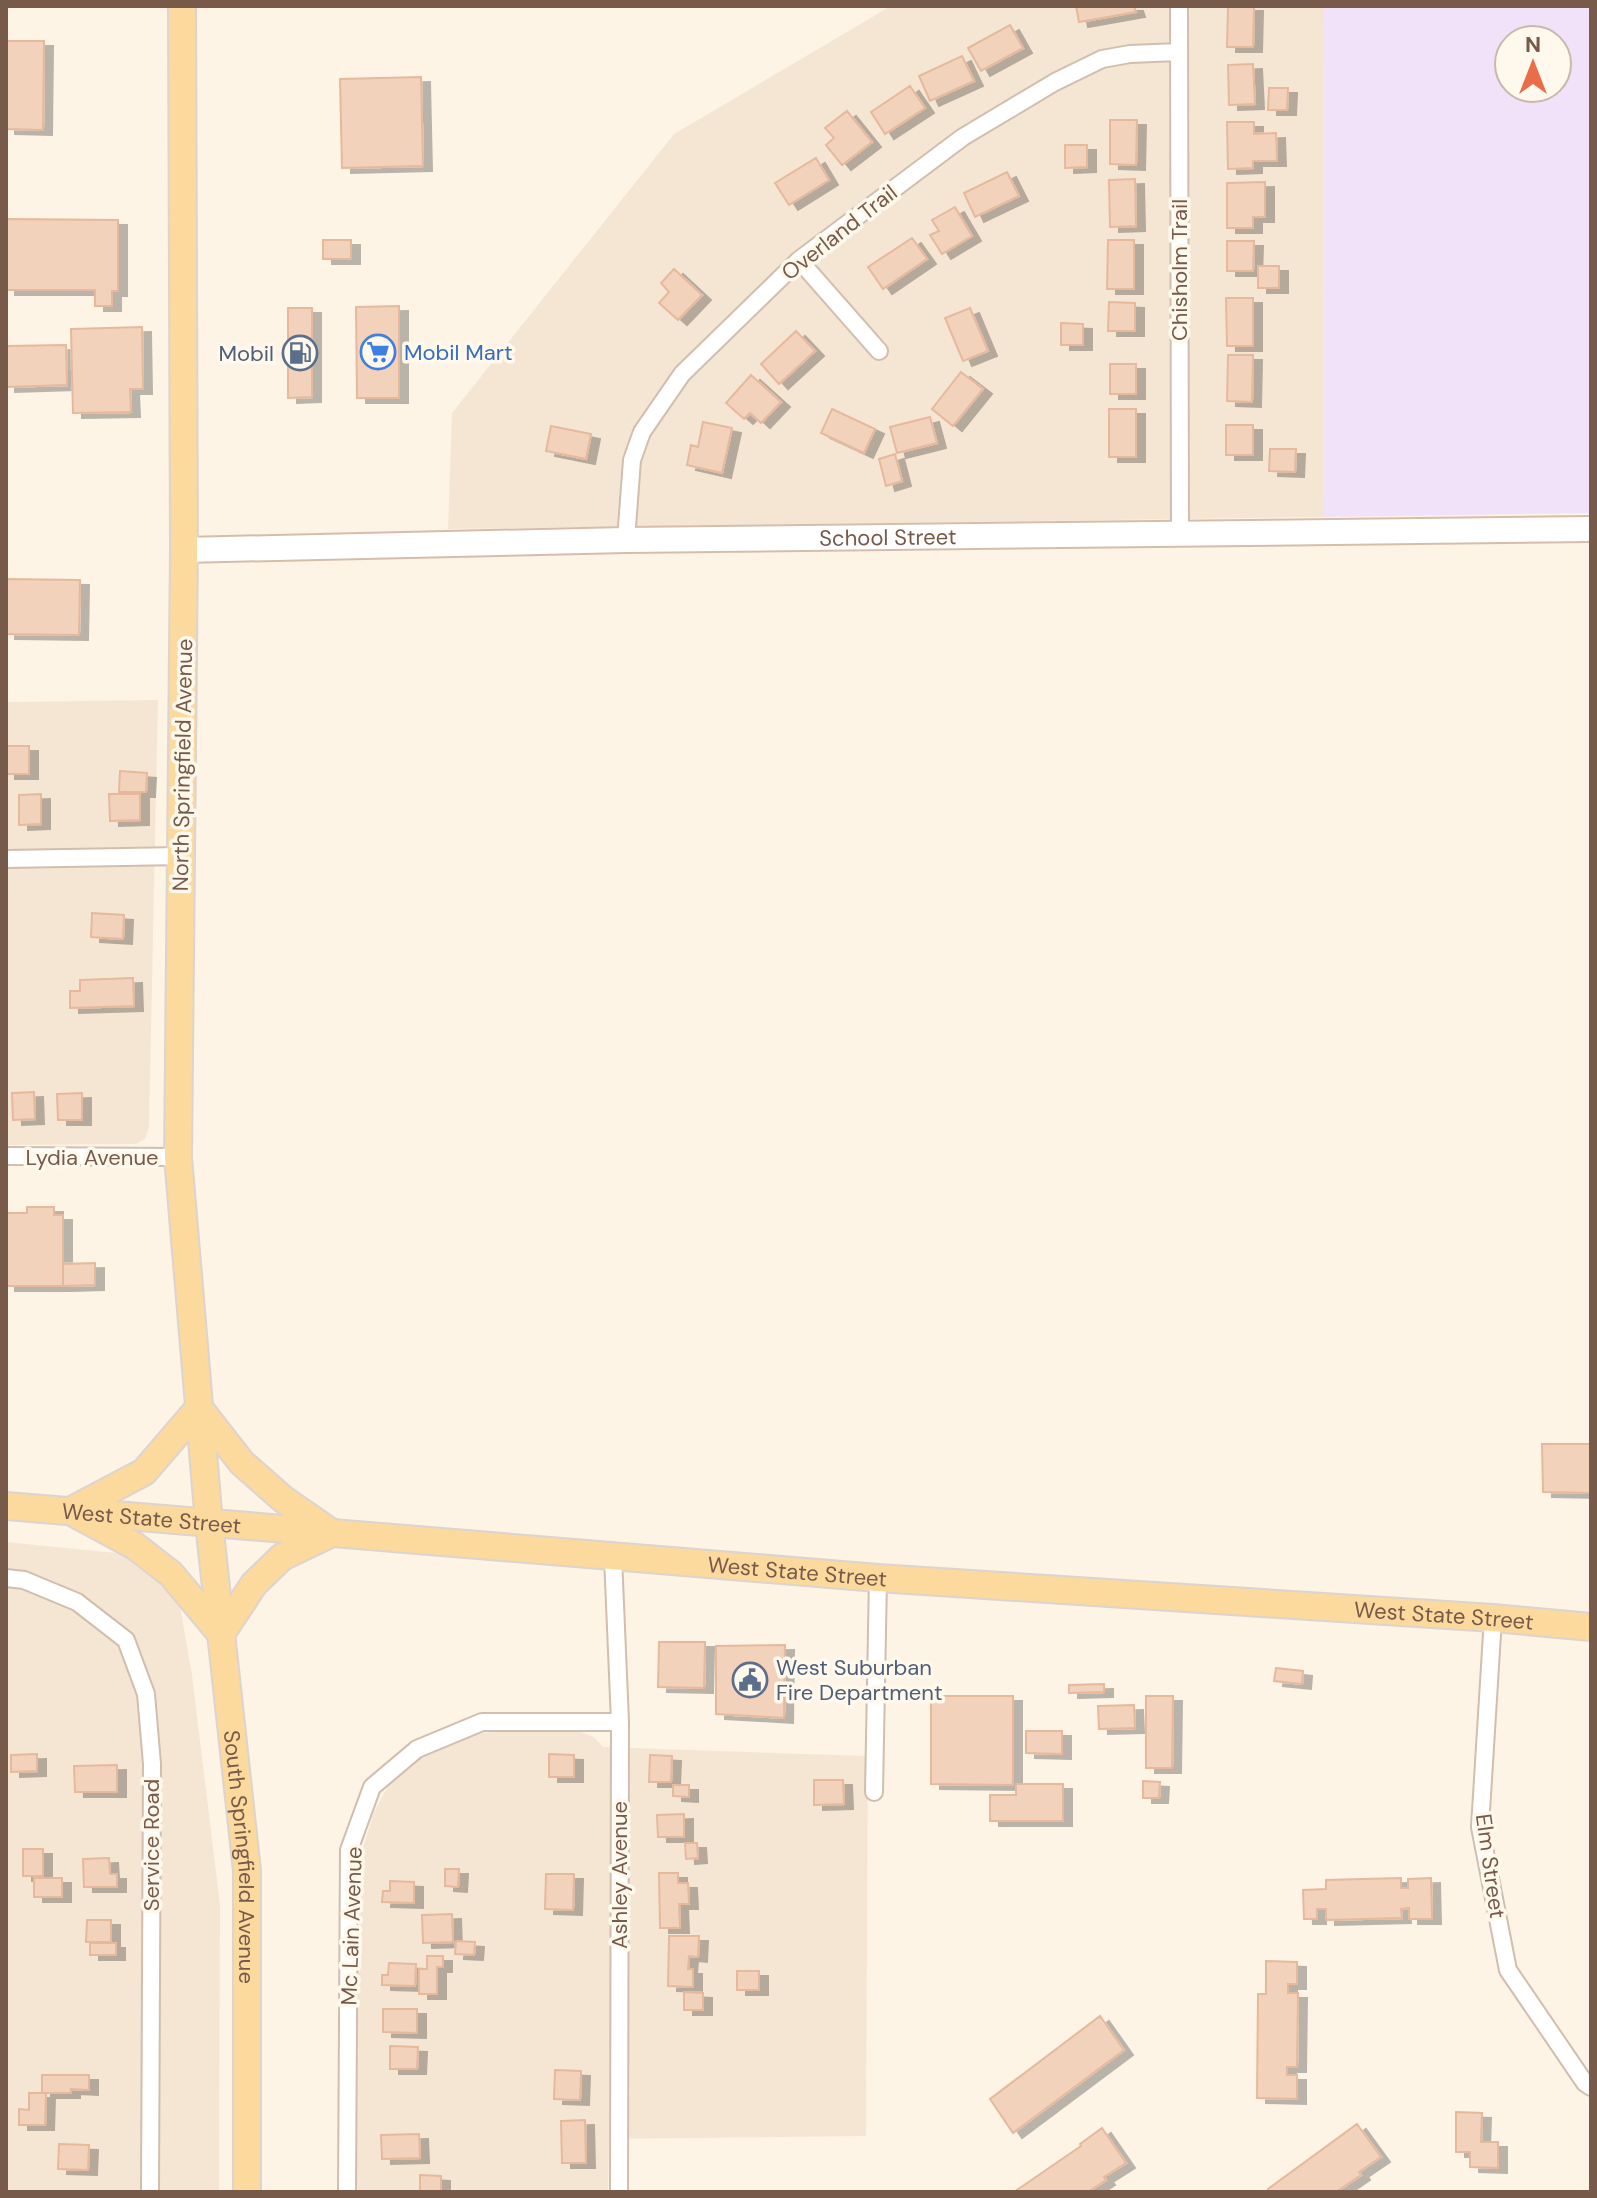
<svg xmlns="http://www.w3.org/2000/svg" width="1597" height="2198" viewBox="0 0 1597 2198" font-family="'DM Sans',sans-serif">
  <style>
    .residential { fill: #f5e6d4 }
    .education { fill: #f1e2f9; fill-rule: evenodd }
    .building { fill: #f3d2bc; stroke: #e6b99c; stroke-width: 2; filter: url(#shadow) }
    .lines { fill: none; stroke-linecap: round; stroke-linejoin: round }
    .street-casing { stroke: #d1beae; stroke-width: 20 }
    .secondary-casing { stroke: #d4beab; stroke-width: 28 }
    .primary-casing { stroke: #dcd4d0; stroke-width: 30 }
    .street { stroke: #fff; stroke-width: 16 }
    .secondary { stroke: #fff; stroke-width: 24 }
    .primary { stroke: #fcd99d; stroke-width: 26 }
    .labels { text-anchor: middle; stroke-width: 7; stroke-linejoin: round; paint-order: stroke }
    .street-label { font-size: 22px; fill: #775a4a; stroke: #fff8ec }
    .shop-label { font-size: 22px; fill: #366cbe; stroke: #fff8ec; text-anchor: start }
    .service-label { font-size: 22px; fill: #4e5e75; stroke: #fff8ec; text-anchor: end }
  </style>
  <defs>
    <filter id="shadow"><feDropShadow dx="9" dy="5" stdDeviation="0" flood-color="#0004"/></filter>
  </defs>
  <rect width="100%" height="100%" fill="#fdf4e6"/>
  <!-- residential -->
  <path class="residential" d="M891,6H1324L1323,517L448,529L452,413L674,134Z
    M158,700L149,1127L145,1139L136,1144L6,1145V702Z
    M6,1542L127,1554L179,1600L192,1675L220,1905L219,2192H6Z
    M499,1731H578L594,1737L603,1747L868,1756L866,2136L609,2139L608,2192H356L357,1916L363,1848L374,1812L387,1788L409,1764L434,1748L469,1735Z"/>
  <!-- education -->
  <path class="education" d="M1324,6H1591V513L1323,517ZM1509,40H1557V88H1509Z"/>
  <!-- building -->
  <path class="building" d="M1076,6H1134L1136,12L1079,22Z
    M1228,6H1254L1253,47H1227Z
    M1010,25L1023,48L981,71L968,48Z
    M6,41H44L43,130L6,129Z
    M962,56L974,81L930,101L919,76Z
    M1253,64L1255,104L1229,105L1228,65Z
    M421,77L423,166L342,168L340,79Z
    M910,86L925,108L885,134L871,112Z
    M1269,88H1288L1287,110H1268Z
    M847,111L872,142L842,165L826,145L834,138L825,128Z
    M1110,120H1137L1136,165L1110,164Z
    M1227,122H1254V134L1276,133L1277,161H1253V168L1228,169Z
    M1065,145H1087V167L1065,168Z
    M816,158L829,180L789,205L775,183Z
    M1007,172L1019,196L975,217L964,193Z
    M1135,179L1136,226L1110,227L1109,180Z
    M1265,182V217H1253V228H1227V183Z
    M955,207L972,236L942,254L930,235L939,231L932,220Z
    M6,219L118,220V291H112V306H95V290H6Z
    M912,238L927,259L883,289L868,267Z
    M323,240H351V259H323Z
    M1108,240H1134V289H1107Z
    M1227,241H1254L1253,271H1227Z
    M1258,266H1279V288H1258Z
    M674,269L702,295L678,320L659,303L669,292L661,283Z
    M1226,298H1253V346H1227Z
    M1109,302L1135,303V331H1108Z
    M399,306V398H357L356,307Z
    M288,308H312V397L288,398Z
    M970,308L988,351L963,361L945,318Z
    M1061,323L1083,324V345H1061Z
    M142,327L143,389H130L131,412L73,413L71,329Z
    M796,331L815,351L779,384L761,364Z
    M66,345L67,385L6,387V346Z
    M1228,355H1253L1252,402L1227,401Z
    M1110,364H1136V394H1110Z
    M961,372L983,389L953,426L932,409Z
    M751,375L781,402L761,423L750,413L744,419L726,403Z
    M832,409L875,429L864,453L821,433Z
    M1109,409H1136V457H1109Z
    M930,417L937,443L897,453L890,427Z
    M703,422L732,428L722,473L687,465L691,445L698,447Z
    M1226,425H1253V455H1226Z
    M551,426L591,434L586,459L546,451Z
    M1270,449H1296L1295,472L1269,471Z
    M895,454L902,481L886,486L879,459Z
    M6,579L80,580L79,635L6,634Z
    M6,746H29V774H6Z
    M120,771L147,773L146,792H119Z
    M41,794V824L19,825V795Z
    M109,794H140V820L110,821Z
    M92,913L124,915L123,939L91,937Z
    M133,978L134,1006L70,1008V991H80V980Z
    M34,1092L35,1119L13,1120L12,1093Z
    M82,1093V1120H58L57,1094Z
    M27,1207H54V1215H63V1286H6V1213H27Z
    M95,1263V1285L63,1286V1264Z
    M1542,1444H1591V1493L1543,1492Z
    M659,1642H705L704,1688L658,1687Z
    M785,1645L784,1718L716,1714V1646Z
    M1276,1668L1303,1671L1302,1684L1274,1681Z
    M1104,1684V1692L1069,1693V1685Z
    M931,1696H1013V1785L931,1784Z
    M1146,1696H1173L1172,1768H1146Z
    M1134,1705L1135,1728L1099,1729L1098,1706Z
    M1026,1731H1062V1754L1026,1753Z
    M37,1754V1771L11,1772V1755Z
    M549,1754L574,1755V1777H549Z
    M650,1755L672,1756L671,1782H649Z
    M117,1765V1792H75L74,1766Z
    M814,1780H843L844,1804L814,1805Z
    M1143,1781L1160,1782L1159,1798H1143Z
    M1016,1784H1063V1821H990V1795H1016Z
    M673,1785H689V1797L673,1796Z
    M684,1814V1837H658L657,1815Z
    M685,1843H697L698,1858L686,1859Z
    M23,1849H43V1876H23Z
    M109,1858L110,1874H117V1887H84L83,1859Z
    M445,1869H459L458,1887L445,1886Z
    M659,1873H678V1883H688L689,1904H679L680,1928H660Z
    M546,1874H574L573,1910L545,1909Z
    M34,1878H62V1897H34Z
    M1401,1878V1888H1408V1879L1431,1878L1432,1919H1409V1908L1401,1909L1402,1918L1326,1920V1909H1317V1919H1304L1303,1890L1326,1889V1880Z
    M390,1881L414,1882V1903L382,1902L383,1891H390Z
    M452,1914L453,1942L423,1943L422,1915Z
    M87,1920H111V1942H86Z
    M669,1936H699L698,1957L689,1956L688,1969H693V1987L668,1986Z
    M456,1941L475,1942L474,1955L455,1954Z
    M90,1943H116V1955H90Z
    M427,1956H443V1967H437V1994H419V1969H427Z
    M1266,1961L1297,1962V1984H1288V1993H1298L1297,2067H1287V2075H1297V2099L1257,2098L1258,1994H1266Z
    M389,1963L416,1964L415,1986L382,1985V1975H388Z
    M737,1971H759V1990H737Z
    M684,1992L703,1993V2010H684Z
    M383,2009H417V2033L383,2032Z
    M1100,2016L1124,2050L1013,2133L990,2099Z
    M390,2046L418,2047L417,2069H390Z
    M555,2070L581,2071L580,2100L554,2099Z
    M42,2075H89V2090L71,2089V2093H42Z
    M29,2093H46L45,2125H19V2109L29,2110Z
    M1456,2112L1482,2113L1481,2142H1498V2168L1470,2167V2152H1456Z
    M585,2120L586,2163H562L561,2121Z
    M1357,2124L1381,2157L1359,2172L1361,2175L1336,2192H1268V2189Z
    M1102,2128L1126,2163L1104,2177L1106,2180L1088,2192H1014L1081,2146L1080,2144Z
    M419,2134L420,2158L382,2159L381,2135Z
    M59,2144L89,2145L88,2170L58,2169Z
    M420,2175L441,2176V2192H420Z"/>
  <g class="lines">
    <!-- street casing -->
    <g class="street-casing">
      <path id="street" d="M1179,6L1180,535
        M799,260L879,351
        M626,540L632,460L642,432L682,374L799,260L963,137L1055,82L1102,59L1130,54L1178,52
        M6,859L182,856
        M6,1156L178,1157
        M613,1557L620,1722L619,2192
        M6,1578L24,1580L77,1602L126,1640L146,1694L152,1764L150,2192
        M1493,1618L1480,1827L1508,1970L1585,2083L1591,2087
        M874,1792L878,1578
        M347,2192L349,1850L372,1787L417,1749L482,1722H620"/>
    </g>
    <!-- secondary casing -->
    <g class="secondary-casing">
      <g id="secondary">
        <path id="s1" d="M184,550L626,540L1591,529"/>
      </g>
    </g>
    <!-- primary casing -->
    <g class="primary-casing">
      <g id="primary">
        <path id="s2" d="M182,6L184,550L178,1157L209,1523L247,1871V2192"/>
        <path d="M199,1408L242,1463L283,1499L332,1533L282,1557L254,1584L221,1634L171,1574L135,1546L70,1511L144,1472Z"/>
        <path id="s3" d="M6,1506L878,1578L1493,1618L1591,1627"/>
      </g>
    </g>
    <!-- street -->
    <use href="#street" class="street"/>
    <!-- secondary -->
    <use href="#secondary" class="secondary"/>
    <!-- primary -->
    <use href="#primary" class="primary"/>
  </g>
  <!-- icons -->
  <defs>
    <g id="supermarket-ring" transform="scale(1.8)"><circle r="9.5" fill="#fff8ec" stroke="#3f7fe0" stroke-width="1.5"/><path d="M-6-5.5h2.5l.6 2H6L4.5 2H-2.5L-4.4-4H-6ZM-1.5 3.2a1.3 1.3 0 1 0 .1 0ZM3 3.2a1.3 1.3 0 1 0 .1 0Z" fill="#3f7fe0"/></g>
    <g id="fuel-ring" transform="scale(1.8)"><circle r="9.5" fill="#fff8ec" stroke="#5c6f8a" stroke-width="1.5"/><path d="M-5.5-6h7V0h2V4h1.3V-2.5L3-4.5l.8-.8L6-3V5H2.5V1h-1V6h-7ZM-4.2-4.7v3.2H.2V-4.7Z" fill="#5c6f8a"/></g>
    <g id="civic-ring" transform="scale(1.8)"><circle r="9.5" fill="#fff8ec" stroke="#5c6f8a" stroke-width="1.5"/><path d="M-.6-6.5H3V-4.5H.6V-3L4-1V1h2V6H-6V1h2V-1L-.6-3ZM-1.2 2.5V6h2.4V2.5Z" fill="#5c6f8a"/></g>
  </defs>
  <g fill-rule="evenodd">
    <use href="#supermarket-ring" x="378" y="352"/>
    <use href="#fuel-ring" x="300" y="353"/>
    <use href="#civic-ring" x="750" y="1680"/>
  </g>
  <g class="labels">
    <!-- street labels -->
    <g class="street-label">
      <text transform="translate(839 232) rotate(-38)" y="8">Overland Trail</text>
      <text transform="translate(1179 270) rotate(-90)" y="8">Chisholm Trail</text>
      <text dy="8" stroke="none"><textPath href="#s1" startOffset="704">School Street</textPath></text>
      <text transform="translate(182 765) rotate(-89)" y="8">North Springfield Avenue</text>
      <text x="92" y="1165">Lydia Avenue</text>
      <text dy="8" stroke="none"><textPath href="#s3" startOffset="146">West State Street</textPath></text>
      <text dy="8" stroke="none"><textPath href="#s3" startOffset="794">West State Street</textPath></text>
      <text dy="8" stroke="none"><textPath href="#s3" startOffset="1442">West State Street</textPath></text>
      <text transform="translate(151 1845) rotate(-90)" y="8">Service Road</text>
      <text dy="8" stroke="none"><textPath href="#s2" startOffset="1854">South Springfield Avenue</textPath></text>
      <text transform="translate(1491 1866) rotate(82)" y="8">Elm Street</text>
      <text transform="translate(619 1875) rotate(-90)" y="8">Ashley Avenue</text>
      <text transform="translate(351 1926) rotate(-88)" y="8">Mc Lain Avenue</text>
    </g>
    <!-- shop labels -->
    <g class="shop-label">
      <text x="404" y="360">Mobil Mart</text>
    </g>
    <!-- service labels -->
    <g class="service-label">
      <text x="274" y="361">Mobil</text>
      <text x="776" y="1675" text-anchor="start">West Suburban<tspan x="776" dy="25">Fire Department</tspan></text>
    </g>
  </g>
  <!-- border -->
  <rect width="1597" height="2198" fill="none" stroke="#775a4a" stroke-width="16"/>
  <!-- north arrow -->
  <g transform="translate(1533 64)"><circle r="38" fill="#fff8ec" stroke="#c9b9ab" stroke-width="2"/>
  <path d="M0-6L14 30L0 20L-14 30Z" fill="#e96d48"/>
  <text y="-12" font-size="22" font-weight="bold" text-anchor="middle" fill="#775a4a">N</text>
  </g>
</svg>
